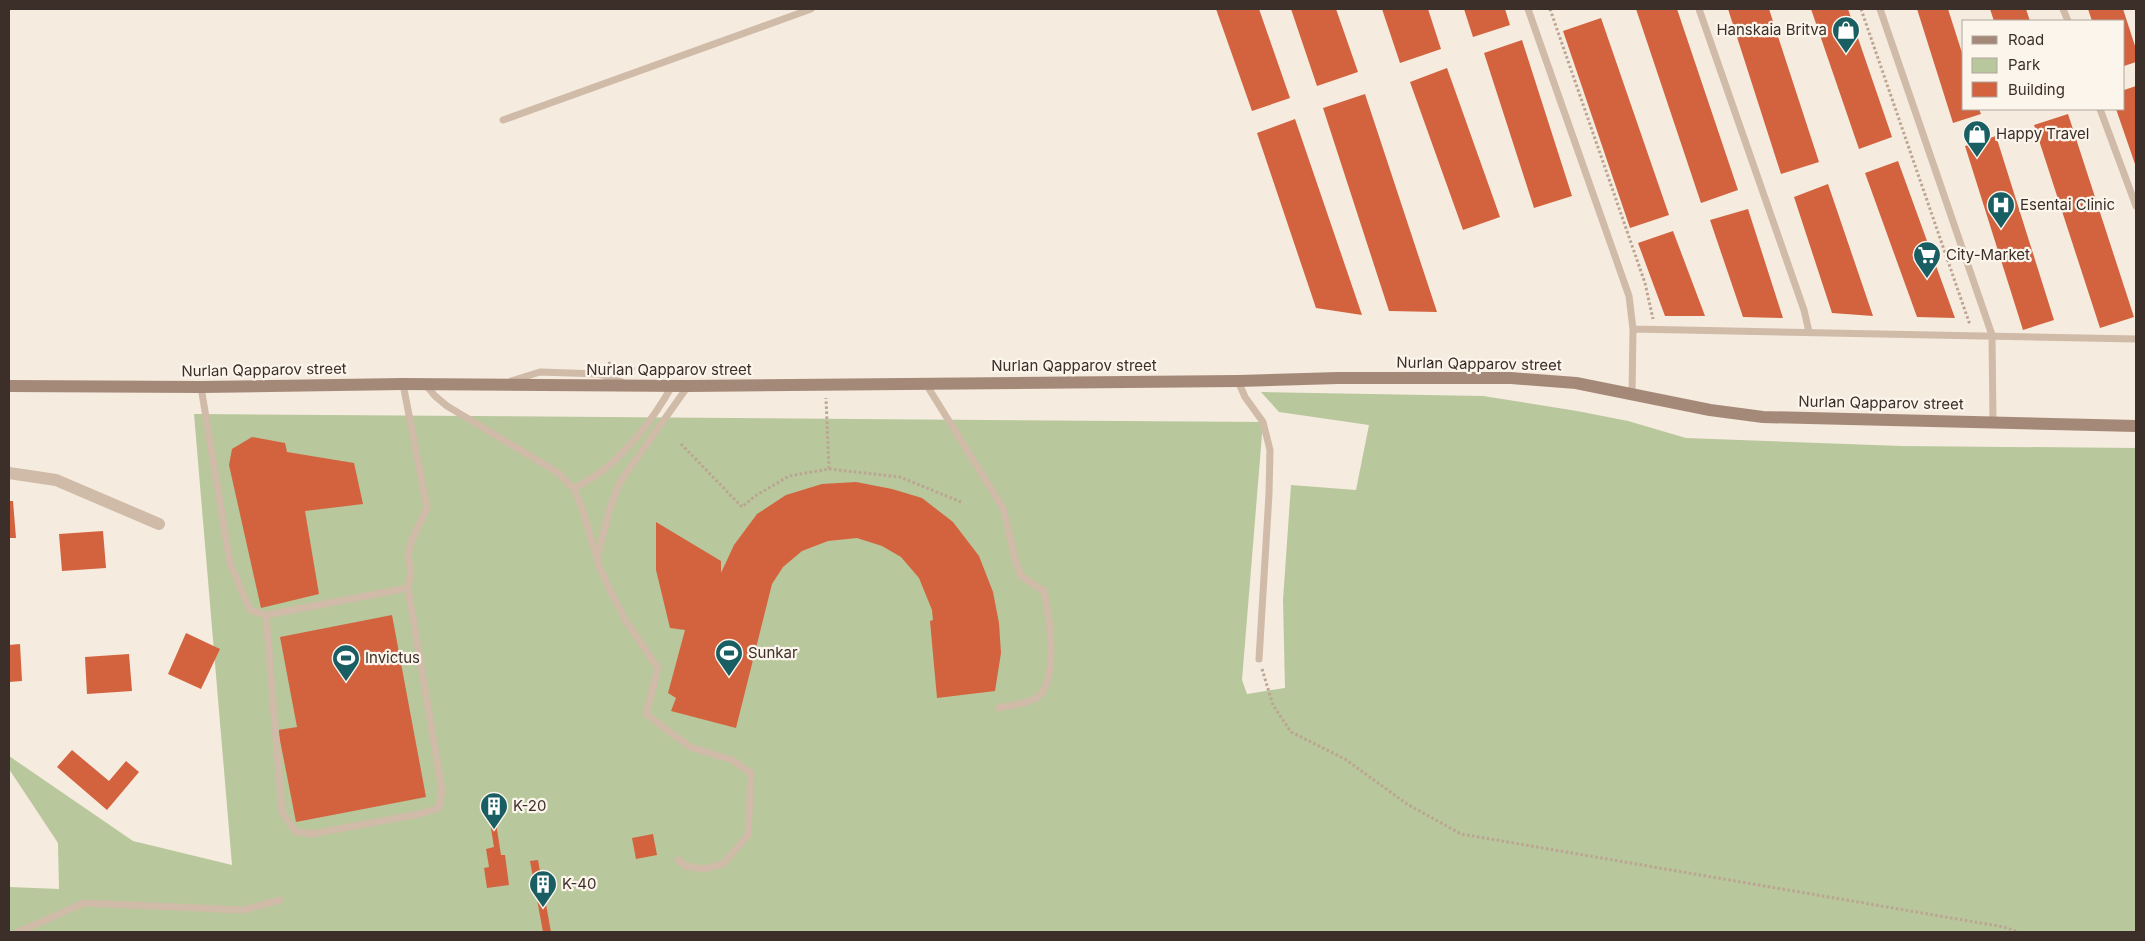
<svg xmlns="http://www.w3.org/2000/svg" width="2145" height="941" viewBox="0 0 2145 941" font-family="Inter,sans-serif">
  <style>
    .green { fill: #b8c79c }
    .building { fill: #d3633f }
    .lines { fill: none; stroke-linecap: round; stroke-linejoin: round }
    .path { stroke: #bca492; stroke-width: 3; stroke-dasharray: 2.5 2.5; stroke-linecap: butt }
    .lane { stroke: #d0baa8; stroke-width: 7 }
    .street { stroke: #d0baa8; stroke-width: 12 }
    .secondary { stroke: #a48979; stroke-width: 12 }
    .labels { text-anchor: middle; stroke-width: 4.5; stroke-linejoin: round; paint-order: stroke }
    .poi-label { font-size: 15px; fill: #3c2f29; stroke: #fcf5ec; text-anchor: start }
    .street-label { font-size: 15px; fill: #3c2f29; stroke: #fcf5ec }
  </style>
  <rect width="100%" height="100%" fill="#f5ebde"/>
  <!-- green -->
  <path class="green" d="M1261,392L1483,396L1577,411L1628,421L1686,438L1901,446L2136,448V932H9V887L59,889L58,843L9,769V756L133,841L232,865L194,414L1263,422L1242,680L1247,694L1285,688L1283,600L1291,485L1356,490L1369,425L1279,412Z"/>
  <!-- building -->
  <path class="building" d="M1216,9H1259L1290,98L1252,111Z
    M1291,9H1336L1358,72L1317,86Z
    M1382,9H1428L1441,49L1400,63Z
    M1464,9H1505L1510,25L1473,37Z
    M1636,9H1677L1738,190L1701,203Z
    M1728,9H1769L1819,162L1781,174Z
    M1811,9H1848L1892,137L1859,149Z
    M1917,9H1948L1964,59V109H1979L1981,114L1953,123Z
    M1990,9H2026L2030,21H1994Z
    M2088,9H2123L2136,49V62L2124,66V21H2092Z
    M1601,18L1669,215L1630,228L1563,31Z
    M1522,40L1572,196L1534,208L1484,53Z
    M1447,68L1500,217L1463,230L1410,82Z
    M2136,86V167L2116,109H2124V90Z
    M1365,94L1437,312L1389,311L1323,108Z
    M2068,114L2134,317L2100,328L2034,125Z
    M1295,119L1362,315L1316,308L1257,133Z
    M1996,136L2054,320L2023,330L1965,146Z
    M1898,161L1955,318L1917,317L1865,173Z
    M1828,184L1873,316L1832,313L1794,197Z
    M1748,209L1783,318L1743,317L1710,220Z
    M1673,231L1705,316H1665L1638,243Z
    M252,437L285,443L287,452L354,463L363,504L305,511L319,594L261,608L229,465L232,449Z
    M856,482L892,489L922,498L953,522L979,556L993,592L999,623L1001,653L995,691L937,698L930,621L933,620L932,610L919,578L901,557L882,546L857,538L828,541L802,551L783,567L772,584L736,728L671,711L676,698L668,693L685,630L670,628L656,570V522L721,561V573L734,545L757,514L786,495L822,484Z
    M9,501H13L16,538H9Z
    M103,531L106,568L62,571L59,534Z
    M392,615L426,797L296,822L278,730L297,727L280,637Z
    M186,633L220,649L201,689L168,674Z
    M20,644L22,681L9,682V645Z
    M129,654L132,691L87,694L85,657Z
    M72,750L109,781L126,761L139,772L107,810L57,767Z
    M492,797L501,855H505L509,885L487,888L484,868L489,867L486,849L494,847L486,798Z
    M653,834L657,855L636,859L632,838Z
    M538,860L551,932H543L530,861Z"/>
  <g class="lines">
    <!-- path -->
    <path class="path" d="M1550,9L1645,283L1653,319
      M1861,9L1970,325
      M608,363L638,370
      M681,444L742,507L755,496L789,476L829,469L826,398
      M829,469L900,477L961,502
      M1262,669L1273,705L1291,732L1345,759L1407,804L1461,834L2004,927L2018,932"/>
    <!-- lane -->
    <path class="lane" d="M1528,9L1629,296L1633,329L1632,395
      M1699,9L1804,310L1809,332
      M1880,9L1992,335L1993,422
      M2063,9L2068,21
      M2100,109L2136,206
      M503,120L811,9
      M1633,329L2136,339
      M511,381L540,372L599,374L622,382
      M1238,381L1245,397L1263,422L1270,450L1269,494L1259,659
      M926,384L1003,508L1015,559L1021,576L1044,591C1049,614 1060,684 1036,698C1026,704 1010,705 999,708
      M426,385L435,396L447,406L557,472L574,489L582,508L600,569L612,594L626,621L658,668L646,714L690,747L732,760L751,773L748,835L723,864L704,869L685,866L678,860
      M201,387L230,563L250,610L266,615L408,588
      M574,489C584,482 597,476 606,468C632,446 655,416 672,386
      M597,557L610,508L620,482L688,386
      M266,615L282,812L296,832L311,834L419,814L439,808L442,790L408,588L411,571L408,556L411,542L427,508L403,384
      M18,932L84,903L243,910L280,900"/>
    <!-- street -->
    <path class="street" d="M9,473L56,480L159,524"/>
    <!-- secondary -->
    <path class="secondary" d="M9,386L201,387L403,384L688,386L1238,381L1338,378H1511L1576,383L1710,410L1763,417L2136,426"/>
  </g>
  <!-- icons -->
  <defs>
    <g id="shop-pin" transform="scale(1.4375)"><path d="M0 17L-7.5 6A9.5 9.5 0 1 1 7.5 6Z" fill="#195e63" stroke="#fcf5ec"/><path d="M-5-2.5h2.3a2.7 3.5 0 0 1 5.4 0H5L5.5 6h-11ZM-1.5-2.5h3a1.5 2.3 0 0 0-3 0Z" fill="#fff"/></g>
    <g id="hospital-pin" transform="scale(1.4375)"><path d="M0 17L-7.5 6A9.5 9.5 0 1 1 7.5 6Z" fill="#195e63" stroke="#fcf5ec"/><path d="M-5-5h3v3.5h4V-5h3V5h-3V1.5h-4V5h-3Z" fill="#fff"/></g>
    <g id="supermarket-pin" transform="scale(1.4375)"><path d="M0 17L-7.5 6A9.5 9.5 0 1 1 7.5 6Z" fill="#195e63" stroke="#fcf5ec"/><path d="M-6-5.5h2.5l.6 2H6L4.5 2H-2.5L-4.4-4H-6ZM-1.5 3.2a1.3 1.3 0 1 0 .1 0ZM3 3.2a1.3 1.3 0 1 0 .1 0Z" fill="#fff"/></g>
    <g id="stadium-pin" transform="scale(1.4375)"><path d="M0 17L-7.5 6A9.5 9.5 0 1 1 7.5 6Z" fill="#195e63" stroke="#fcf5ec"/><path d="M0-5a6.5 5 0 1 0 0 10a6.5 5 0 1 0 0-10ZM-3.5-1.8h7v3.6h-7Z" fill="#fff"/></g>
    <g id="building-pin" transform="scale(1.4375)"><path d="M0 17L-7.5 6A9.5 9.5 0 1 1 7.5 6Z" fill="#195e63" stroke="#fcf5ec"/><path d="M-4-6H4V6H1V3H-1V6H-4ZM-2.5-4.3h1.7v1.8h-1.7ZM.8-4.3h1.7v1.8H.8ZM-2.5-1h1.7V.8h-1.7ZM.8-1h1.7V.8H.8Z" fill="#fff"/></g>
  </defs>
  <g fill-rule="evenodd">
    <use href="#shop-pin" x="1846" y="30"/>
    <use href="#shop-pin" x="1977" y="134"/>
    <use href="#hospital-pin" x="2001" y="205"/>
    <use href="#supermarket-pin" x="1927" y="255"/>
    <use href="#stadium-pin" x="729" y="653"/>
    <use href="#stadium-pin" x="346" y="658"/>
    <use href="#building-pin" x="494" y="806"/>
    <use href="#building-pin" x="543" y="884"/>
  </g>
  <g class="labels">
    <!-- poi labels -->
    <g class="poi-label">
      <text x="1827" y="35" text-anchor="end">Hanskaia Britva</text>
      <text x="1996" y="139">Happy Travel</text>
      <text x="2020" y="210">Esentai Clinic</text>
      <text x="1946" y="260">City-Market</text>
      <text x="748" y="658">Sunkar</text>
      <text x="365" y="663">Invictus</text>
      <text x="513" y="811">K-20</text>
      <text x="562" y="889">K-40</text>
    </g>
    <!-- street labels -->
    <g class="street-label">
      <text transform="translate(1479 364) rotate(1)" y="5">Nurlan Qapparov street</text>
      <text x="1074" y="371">Nurlan Qapparov street</text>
      <text transform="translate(264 370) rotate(-1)" y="5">Nurlan Qapparov street</text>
      <text x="669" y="375">Nurlan Qapparov street</text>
      <text transform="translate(1881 403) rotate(1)" y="5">Nurlan Qapparov street</text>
    </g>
  </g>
  <!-- border -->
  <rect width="2145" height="941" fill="none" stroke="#3c2f29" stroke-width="20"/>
  <!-- legend -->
  <rect x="1962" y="20" width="162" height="90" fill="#fcf5ec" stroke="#afa69e"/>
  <rect x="1972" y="36" width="25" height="8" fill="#a48979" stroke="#afa69e"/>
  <text x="2008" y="45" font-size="15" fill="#3c2f29">Road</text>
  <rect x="1972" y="58" width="25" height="15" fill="#b8c79c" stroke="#afa69e"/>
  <text x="2008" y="70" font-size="15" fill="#3c2f29">Park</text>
  <rect x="1972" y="82" width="25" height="15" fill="#d3633f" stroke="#afa69e"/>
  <text x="2008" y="95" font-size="15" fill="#3c2f29">Building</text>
</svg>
